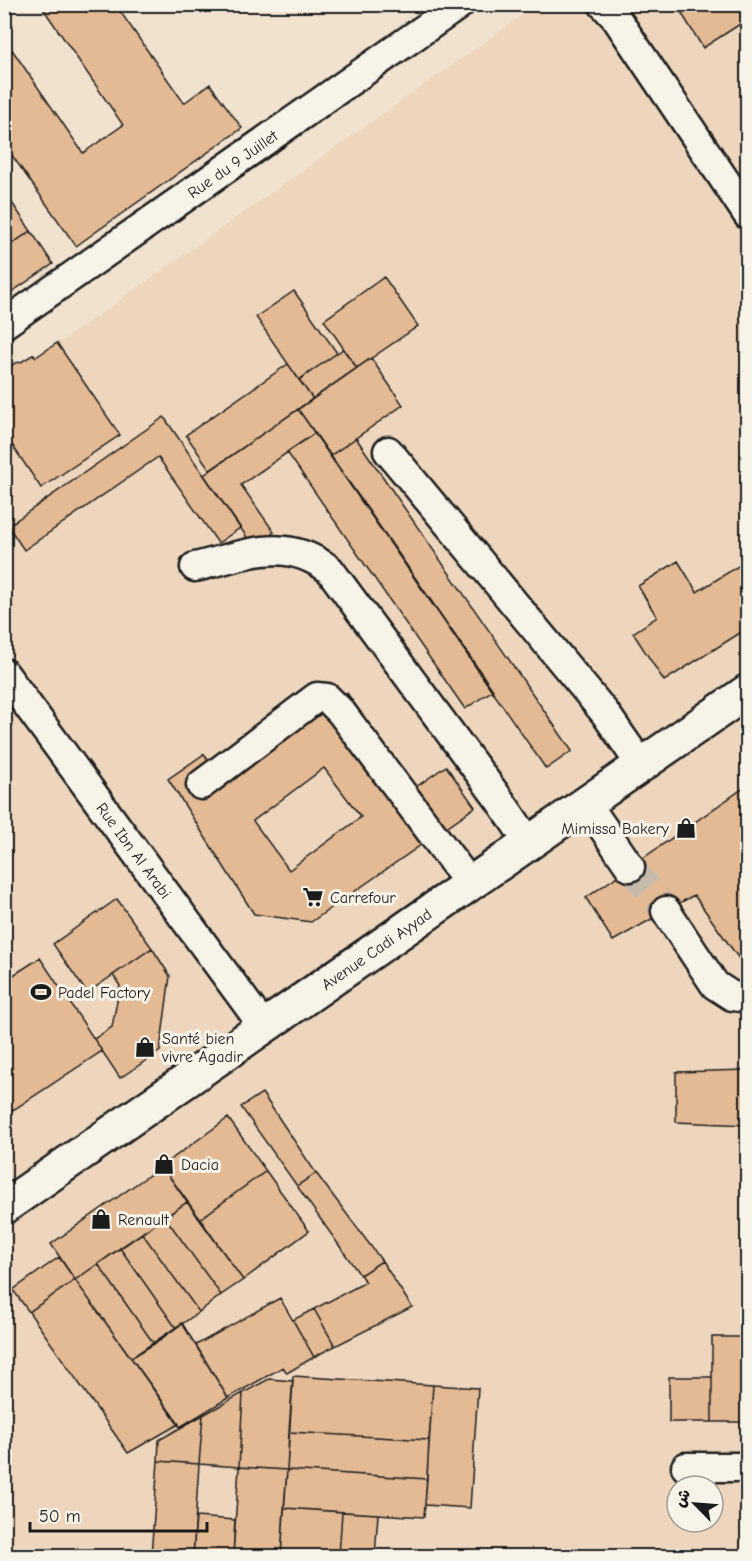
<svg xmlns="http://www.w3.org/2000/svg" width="752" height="1561" viewBox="0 0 752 1561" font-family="'Comic Neue','Playpen Sans Arabic',sans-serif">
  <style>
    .built { fill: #edd6bd; fill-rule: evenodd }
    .building { fill: #e4ba94; stroke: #1c1c1c; stroke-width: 1.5; fill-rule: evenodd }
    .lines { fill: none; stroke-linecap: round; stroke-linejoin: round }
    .minor-tunnel { stroke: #c6baab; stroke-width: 28; stroke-dasharray: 28 14; stroke-linecap: butt }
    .minor-casing { stroke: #1c1c1c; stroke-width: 33 }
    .major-casing { stroke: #1c1c1c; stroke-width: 38 }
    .minor { stroke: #f7f3e8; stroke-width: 28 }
    .major { stroke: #f7f3e8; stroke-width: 33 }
    .labels { text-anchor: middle; stroke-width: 6; stroke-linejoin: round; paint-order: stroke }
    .street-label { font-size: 16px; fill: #1c1c1c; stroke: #f7f3e8 }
    .poi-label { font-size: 16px; fill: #1c1c1c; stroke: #f7f3e8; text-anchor: start }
  </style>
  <rect width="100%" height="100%" fill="#f1e2cf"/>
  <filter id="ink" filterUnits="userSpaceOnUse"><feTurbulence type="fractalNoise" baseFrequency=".0167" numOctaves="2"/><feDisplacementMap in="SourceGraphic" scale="12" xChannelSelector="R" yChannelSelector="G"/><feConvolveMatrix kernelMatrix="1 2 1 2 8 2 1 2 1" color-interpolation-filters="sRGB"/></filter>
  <g filter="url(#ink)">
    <!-- built -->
    <path class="built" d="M537,5H747V1556H5L4,382ZM677,1486H713V1522H677Z"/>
    <!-- building -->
    <path class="building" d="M40,4H115L184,103L210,84L242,128L76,246L4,144V38L83,153L123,125Z
      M676,4H748V19L703,48Z
      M4,191L31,231L4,249Z
      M31,231L53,264L4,297V249Z
      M384,277L418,326L357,368L324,320Z
      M294,291L337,353L299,380L256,317Z
      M57,343L120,435L41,488L4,433V371L15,363L21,362L34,354L36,357Z
      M343,349L357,368L313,399L299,380Z
      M371,358L403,405L330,456L298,409Z
      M288,364L313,399L210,470L186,435Z
      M298,409L315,433L241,485L274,532L253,546L204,475Z
      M164,417L240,528L218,543L158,457L24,550L8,526Z
      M315,433L493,690L465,709L287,452Z
      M356,438L572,751L546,769L330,456Z
      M678,561L697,592L743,563L748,570V628L664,681L633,633L657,617L638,586Z
      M347,693L413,789L446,766L475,807L311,922L254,914L168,779L204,754L222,780ZM324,768L361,817L289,870L253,821Z
      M748,785V965L742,963L694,895L613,941L586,898Z
      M117,899L152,948L87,993L53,944Z
      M152,948L170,976L160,1051L120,1078L94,1039L112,1027L120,986L113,975Z
      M40,958L102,1051L4,1116V981Z
      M748,1070V1125L676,1122V1072Z
      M262,1093L316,1173L297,1186L241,1107Z
      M228,1118L266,1171L200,1219L162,1166Z
      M162,1166L187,1202L75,1280L51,1244Z
      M266,1171L309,1231L243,1280L200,1219Z
      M316,1173L382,1261L360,1275L297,1186Z
      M187,1202L243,1280L221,1295L165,1217Z
      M165,1217L221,1295L199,1312L142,1233Z
      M142,1233L199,1312L176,1328L120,1248Z
      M120,1248L176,1328L154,1344L98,1264Z
      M59,1257L75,1280L29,1312L13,1290Z
      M382,1261L412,1307L335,1346L314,1309L366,1282L360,1275Z
      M98,1264L154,1344L131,1358L75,1280Z
      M75,1280L179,1424L128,1453L29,1312Z
      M280,1298L314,1357L287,1373L283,1367L228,1398L196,1345Z
      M314,1309L335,1346L314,1357L293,1320Z
      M182,1323L228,1398L180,1427L131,1358Z
      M712,1337H748V1422H712Z
      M293,1376L433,1385L429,1440L289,1432Z
      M669,1377H712V1422H669Z
      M269,1379L293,1381L287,1470L239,1467L243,1393Z
      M433,1385L478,1388L470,1508L425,1505Z
      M243,1393L239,1467L199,1464L203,1415Z
      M203,1415L199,1464L158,1461L159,1440Z
      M289,1432L429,1440L427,1479L287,1470Z
      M158,1461L199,1464L193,1556H151Z
      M239,1467L287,1470L281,1556H233Z
      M287,1470L427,1479L424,1517L284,1508Z
      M284,1508L342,1512L339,1556H281Z
      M342,1512L378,1514L375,1556H339Z
      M196,1517L235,1520L233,1556H193Z"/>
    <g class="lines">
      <!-- minor-tunnel -->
      <path class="minor-tunnel" d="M630,867L666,911"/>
      <!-- minor casing -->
      <g class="minor-casing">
        <g id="minor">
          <path d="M603,4L616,18L748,215"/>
          <path id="s1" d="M4,324L460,4"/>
          <path d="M388,451L605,713L641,765"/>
          <path d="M195,567C246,555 284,535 330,570L501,802L529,843"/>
          <path id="s2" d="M4,673L264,1027"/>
          <path d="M201,785L317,697L327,698L341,712L470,884"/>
          <path d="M586,803L630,867"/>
          <path d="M666,911L715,985L732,996L748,998"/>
          <path d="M686,1467H748"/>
        </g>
      </g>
      <!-- major casing -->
      <g class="major-casing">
        <g id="major">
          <path id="s3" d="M4,1207L748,691"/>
        </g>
      </g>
      <!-- minor -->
      <use href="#minor" class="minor"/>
      <!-- major -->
      <use href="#major" class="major"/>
    </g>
  </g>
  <!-- icons -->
  <defs>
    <g id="shop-bare" transform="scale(1.62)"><path d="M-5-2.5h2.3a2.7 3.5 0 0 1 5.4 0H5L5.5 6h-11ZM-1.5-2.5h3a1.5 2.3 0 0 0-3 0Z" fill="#1c1c1c" stroke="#f7f3e8" stroke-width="2.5" paint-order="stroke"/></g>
    <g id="supermarket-bare" transform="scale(1.62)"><path d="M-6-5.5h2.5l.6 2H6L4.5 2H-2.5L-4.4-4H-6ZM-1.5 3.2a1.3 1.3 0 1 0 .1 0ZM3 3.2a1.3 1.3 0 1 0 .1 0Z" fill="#1c1c1c" stroke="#f7f3e8" stroke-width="2.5" paint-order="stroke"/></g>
    <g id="stadium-bare" transform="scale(1.62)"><path d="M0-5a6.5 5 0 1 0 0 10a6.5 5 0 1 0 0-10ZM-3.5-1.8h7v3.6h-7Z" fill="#1c1c1c" stroke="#f7f3e8" stroke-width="2.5" paint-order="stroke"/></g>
  </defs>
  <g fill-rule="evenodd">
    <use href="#shop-bare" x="686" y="828"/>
    <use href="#supermarket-bare" x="313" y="897"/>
    <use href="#stadium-bare" x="41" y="992"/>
    <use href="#shop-bare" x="145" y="1047"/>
    <use href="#shop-bare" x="164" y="1164"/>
    <use href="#shop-bare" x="101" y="1219"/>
  </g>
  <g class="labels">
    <!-- street labels -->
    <g class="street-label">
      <text dy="6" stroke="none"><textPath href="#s1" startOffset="279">Rue du 9 Juillet</textPath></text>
      <text dy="6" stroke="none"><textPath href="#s2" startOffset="220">Rue Ibn Al Arabi</textPath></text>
      <text dy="6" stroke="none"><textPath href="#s3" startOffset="453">Avenue Cadi Ayyad</textPath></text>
    </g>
    <!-- poi labels -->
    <g class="poi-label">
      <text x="669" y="834" text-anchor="end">Mimissa Bakery</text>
      <text x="330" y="903">Carrefour</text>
      <text x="58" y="998">Padel Factory</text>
      <text x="162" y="1044">Santé bien<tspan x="162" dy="18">vivre Agadir</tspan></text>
      <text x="181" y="1170">Dacia</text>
      <text x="118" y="1225">Renault</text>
    </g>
  </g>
  <!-- margin -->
  <rect width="752" height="1561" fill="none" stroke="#f7f3e8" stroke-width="24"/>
  <rect x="12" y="12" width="728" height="1537" fill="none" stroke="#1c1c1c" stroke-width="2" filter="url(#ink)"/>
  <!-- north arrow -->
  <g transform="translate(695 1504) rotate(295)"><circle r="28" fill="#f7f3e8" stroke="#9f9d96" stroke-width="1.5"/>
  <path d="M0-4.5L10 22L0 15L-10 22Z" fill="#1c1c1c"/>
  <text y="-9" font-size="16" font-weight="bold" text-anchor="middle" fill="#1c1c1c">ش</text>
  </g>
  <!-- scale -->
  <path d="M30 1522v9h177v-9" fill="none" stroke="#1c1c1c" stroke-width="3"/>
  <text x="39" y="1522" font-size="18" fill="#1c1c1c" stroke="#f7f3e8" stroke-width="4.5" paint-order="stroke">50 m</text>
</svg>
